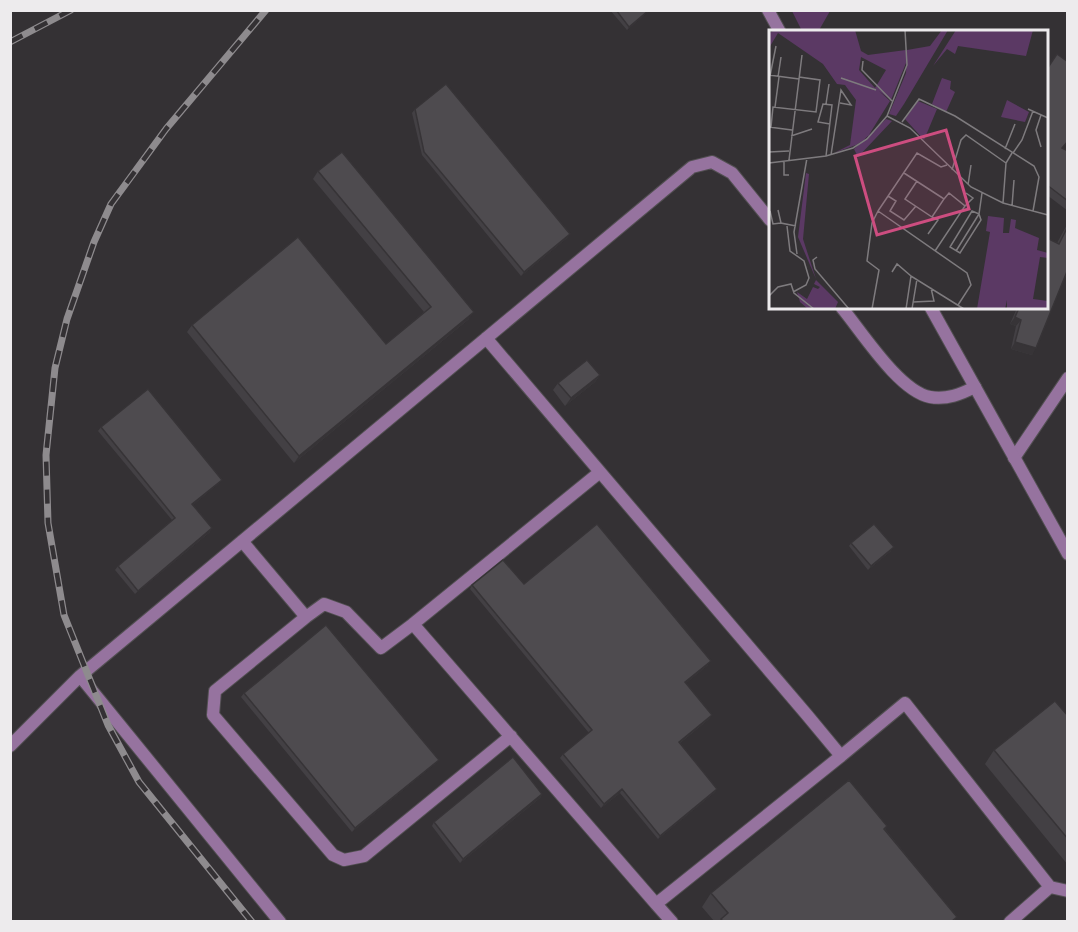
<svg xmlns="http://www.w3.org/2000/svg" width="1078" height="932" viewBox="0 0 1078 932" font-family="Lato,sans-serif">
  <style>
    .green { fill: #5b3964 }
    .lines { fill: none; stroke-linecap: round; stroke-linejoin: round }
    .service-casing { stroke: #524f52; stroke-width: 14 }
    .minor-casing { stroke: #524f52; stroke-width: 14 }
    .tertiary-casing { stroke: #524f52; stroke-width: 14 }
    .service { stroke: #96739f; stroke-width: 12 }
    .minor { stroke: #96739f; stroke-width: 12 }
    .tertiary { stroke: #96739f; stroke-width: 12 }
    .rail-casing { stroke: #8e8b8e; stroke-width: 7 }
    .rail { stroke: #343134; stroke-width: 4.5; stroke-dasharray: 14; stroke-linecap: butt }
    .wall { fill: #434044 }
    .shaded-wall { fill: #373437 }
    .building { fill: #4e4b4f; stroke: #373437; stroke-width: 1.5 }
    .inset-road { fill: none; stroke: #7e7b7e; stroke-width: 1.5 }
    .view { fill: #cd4d80; fill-opacity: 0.15; stroke: #cd4d80; stroke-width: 3 }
    .inset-edge { fill: none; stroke: #edebed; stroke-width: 3 }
  </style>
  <rect width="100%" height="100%" fill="#343134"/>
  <!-- green -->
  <path class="green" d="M792,11H830L818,32L802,31Z"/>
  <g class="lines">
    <!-- service casing -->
    <g class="service-casing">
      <path id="service" d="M842,308C862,332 899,391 930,397C947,400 961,394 975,387
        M486,338L807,715L841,756L656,904L413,624L600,472
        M242,541L306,617L215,691L213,715L333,855L344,860L364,856L511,736
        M306,617L324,604L346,612L381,648L413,624
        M80,676L692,167L712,162L732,173L770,220
        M10,746L80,676L280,922
        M841,756L905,703L1050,887L1010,922
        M1050,887L1068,891
        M656,904L672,922"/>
    </g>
    <!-- minor casing -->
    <g class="minor-casing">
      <path id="minor" d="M1014,458L1068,378"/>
    </g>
    <!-- tertiary casing -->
    <g class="tertiary-casing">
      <path id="tertiary" d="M768,10L780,32
        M931,308L1068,554"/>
    </g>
    <!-- service -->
    <use href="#service" class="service"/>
    <!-- minor -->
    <use href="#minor" class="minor"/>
    <!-- tertiary -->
    <use href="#tertiary" class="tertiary"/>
    <!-- rail casing -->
    <g class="rail-casing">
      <path id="rail" d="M10,42L71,10
        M252,922L139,782L108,725L64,615L48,523L46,455L55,368L67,319L94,242L111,204L166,129L266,10"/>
    </g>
    <!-- rail -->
    <use href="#rail" class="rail"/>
  </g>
  <!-- wall -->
  <path class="wall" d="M610,10H650L627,30Z
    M1047,69L1063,148L1068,151V211L1047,195Z
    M415,109L570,234L567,238L521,276L422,155L412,113Z
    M318,171L469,319L294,463L187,332L192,325L386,344L424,312L313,179Z
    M1068,223V278L1064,276L1032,355L1011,349L1016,326L1010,324L1017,308H1047L1057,243Z
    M600,375L595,382L565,406L553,390L558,383Z
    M101,427L219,483L193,505L210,532L135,594L115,570L118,566L172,520L98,431Z
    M851,543L891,551L868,570L849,546Z
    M524,584L708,665L686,683L712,715L709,719L680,743L717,789L715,792L658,839L620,793L601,808L560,758L563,754L589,733L470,589L472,585Z
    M244,693L439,760L436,763L352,832L241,697Z
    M1068,716V865L985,764L994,750Z
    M542,794L540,798L460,863L432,826L434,822Z
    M887,826L885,829L957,917L954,921H714L702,907L711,893Z"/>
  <!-- shaded-wall -->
  <path class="shaded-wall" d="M649,10H650L627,30L629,27Z
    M570,234L567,238L521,276L524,272Z
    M474,312L469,319L294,463L299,456Z
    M1015,317L1021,320L1016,326L1010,324Z
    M1015,342L1036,348L1032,355L1011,349Z
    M600,375L595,382L565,406L571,398Z
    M222,480L219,483L190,508L192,504Z
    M212,528L210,532L135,594L138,591Z
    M894,547L891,551L868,570L871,566Z
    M711,661L708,665L683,686L685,682Z
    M712,715L709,719L676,746L679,742Z
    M439,760L436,763L352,832L355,828Z
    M622,789L620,793L601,808L604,804Z
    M717,789L715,792L658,839L660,836Z
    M542,794L540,798L460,863L463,859Z"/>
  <!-- building -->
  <path class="building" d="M616,10H649L629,27Z
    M1057,54L1068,62V141L1062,148L1068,151V201L1047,185V69Z
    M446,84L570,234L524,272L424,152L415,109Z
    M342,152L474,312L299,456L192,325L298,237L386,344L431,307L318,171Z
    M1068,226V269L1036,348L1015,342L1021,320L1015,317L1019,308H1047V238L1059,244Z
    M587,360L600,375L571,398L558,383Z
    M148,389L222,480L192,504L212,528L138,591L118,566L175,518L101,427Z
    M597,524L711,661L685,682L712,715L679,742L717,789L660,836L622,789L604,804L563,754L592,730L472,585L503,560L524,584Z
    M874,524L894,547L871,566L851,543Z
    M326,625L439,760L355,828L244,693Z
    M1055,701L1068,716V839L994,750Z
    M513,757L542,794L463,859L434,822Z
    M849,780L887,826L884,829L957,917L952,921H723L721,919L728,913L711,893Z"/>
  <!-- overview -->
  <g transform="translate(769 30)">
    <rect width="279" height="279" fill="#343134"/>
    <path d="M6,0H86L92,21L99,25L137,20V33L122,70L110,61L121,71L98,108L87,115L65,123L81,115L87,70L76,55L68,54L54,34L9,3L0,18V3ZM92,27L117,40L106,58L90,40ZM173,0H179L135,74L127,86L120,84L137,43L138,20L161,16ZM187,0H264L257,26L189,16L186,24L178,19L164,36ZM173,48L182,51L181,59L186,62L177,82L163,74ZM238,70L260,82L256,92L232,87ZM149,71L168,79L155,110L136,89ZM117,89L123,91L89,127L85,119ZM37,143L40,144L34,209L47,249L29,207ZM219,186L235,188L234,203H240L242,189L247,190L246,198L270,208L268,220L279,223V228L271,227L264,269L279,271V279H238V270L236,279H208L221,202L217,201ZM47,250L69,272L66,279H39L31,272L28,262L38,269L44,257L49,259L51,257L45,254Z" fill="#5b3964" fill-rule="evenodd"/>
    <path class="inset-road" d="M94,31L93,40L123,71M0,45L30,49M1,46L7,16M9,47L12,27M72,48L107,60M57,74L60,54M6,77L10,47M259,79L279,88M272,85L267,100L272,117M118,86L141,98L202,157L234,173L279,185M118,86L138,35L136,0M133,92L150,69L186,86L265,136L270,147L264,181M0,97L23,100M2,97L4,77L47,82L51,50L30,47M22,106L43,99M236,119L246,94M0,122L20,121M244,123L253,110L264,81M62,125L72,60L82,75L71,73M57,126L63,75L54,74L49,92L61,94M20,130L33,25M15,131V145H20M0,133L57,126L84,118L98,109L118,86M183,140L192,110L197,105L237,133M135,143L172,167L175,169L163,187L136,169L148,151M199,155L202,135M119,166L127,171L121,181L135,190L147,176M234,173L237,133L243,123M196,176L204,168L197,163M243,176L245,150M9,180L12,193L27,196M1,181L4,194L12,193M109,181L148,123L172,137L178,135M210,184L212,190L191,223L181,217L203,181L210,184L213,163M18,196L21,221L35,231L40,248L37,255L24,262M159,204L169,190L163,187M166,221L196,176L180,163L175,169M187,221L210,184M28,224L25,202L38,128M48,227L44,230L46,239L80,279M123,242L128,234L142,246M0,266L9,257L22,254L25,263L45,279M144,272L165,271L162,258M103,279L110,240L98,231L103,193L109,181L198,243L202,255L189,275M137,279L142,246L195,279M143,279L148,249"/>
    <path class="view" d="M177,100L200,179L108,205L86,126Z"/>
    <rect width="279" height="279" class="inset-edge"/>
  </g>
  <!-- border -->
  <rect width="1078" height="932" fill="none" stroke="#edebed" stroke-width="24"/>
</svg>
